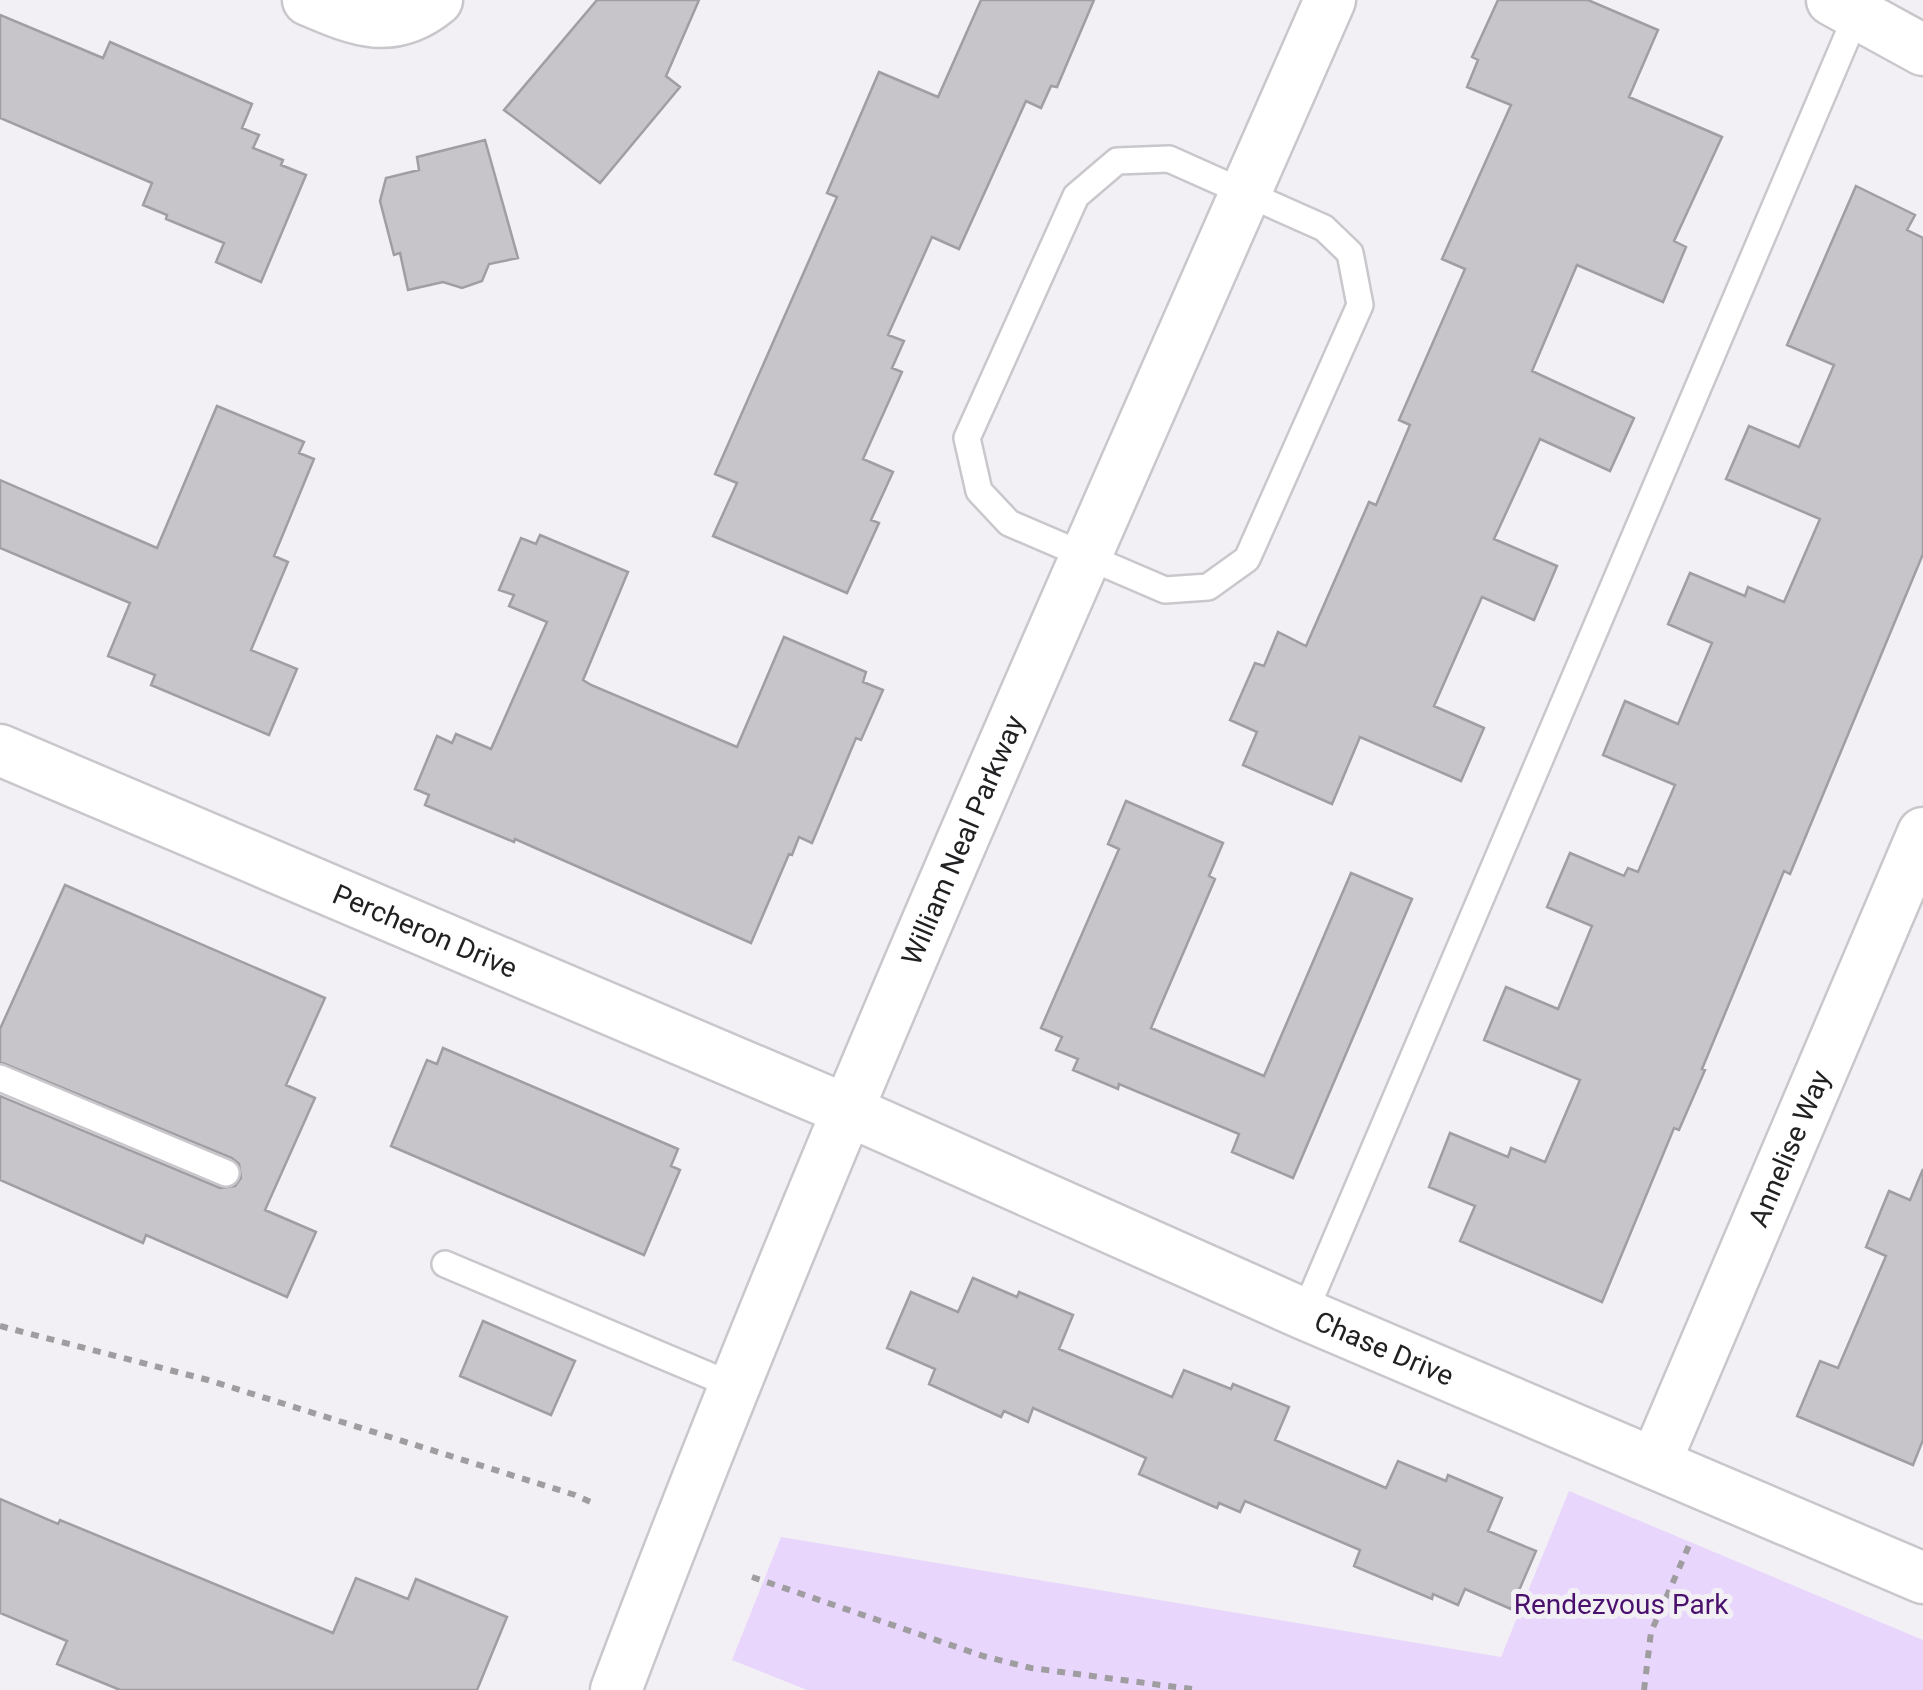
<svg xmlns="http://www.w3.org/2000/svg" width="1923" height="1690" viewBox="0 0 1923 1690" font-family="Roboto,sans-serif">
  <style>
    .green { fill: #e9d6fd }
    .building { fill: #c7c5c9; stroke: #a09ea2; stroke-width: 2.5 }
    .lines { fill: none; stroke-linecap: round; stroke-linejoin: round }
    .lane-casing { stroke: #c9c7cb; stroke-width: 30 }
    .street-casing { stroke: #c9c7cb; stroke-width: 55 }
    .path { stroke: #9f9da0; stroke-width: 6; stroke-dasharray: 8 8; stroke-linecap: butt }
    .lane { stroke: #fff; stroke-width: 25 }
    .street { stroke: #fff; stroke-width: 50 }
    .labels { text-anchor: middle; stroke-width: 10; stroke-linejoin: round; paint-order: stroke }
    .street-label { font-size: 28px; fill: #212022; stroke: #f2f0f4 }
    .park-label { font-size: 28px; fill: #4a106d; stroke: #f2f0f4 }
  </style>
  <rect width="100%" height="100%" fill="#f2f0f4"/>
  <!-- green -->
  <path class="green" d="M1569,1491L1923,1640V1690H807L732,1660L781,1537L1501,1657Z"/>
  <!-- building -->
  <path class="building" d="M597,0H699L666,76L680,87L600,183L504,110Z
    M981,0H1094L1057,87L1051,86L1041,108L1026,101L959,249L932,237L888,335L904,341L892,368L902,372L863,459L893,472L871,520L879,523L847,593L713,536L737,483L715,474L837,197L827,193L879,72L938,97Z
    M1498,0H1588L1658,30L1629,97L1722,137L1674,241L1686,247L1663,302L1577,265L1532,371L1634,418L1610,471L1540,439L1494,539L1557,566L1534,620L1482,597L1434,706L1484,728L1461,781L1360,737L1332,804L1243,765L1257,732L1230,720L1255,663L1264,666L1278,632L1306,646L1369,502L1376,505L1410,425L1399,420L1465,269L1442,259L1511,105L1467,87L1478,60L1472,57Z
    M0,15L103,58L110,42L252,104L242,128L259,135L253,148L283,160L281,165L306,175L261,282L216,262L224,243L166,219L167,215L143,205L152,183L0,118Z
    M485,140L518,258L489,264L482,281L462,288L443,282L408,290L400,253L394,255L380,201L386,178L419,170L417,157Z
    M1856,186L1915,215L1907,230L1923,238V554L1790,874L1784,871L1702,1069L1705,1070L1679,1130L1674,1128L1602,1302L1460,1241L1475,1206L1429,1187L1450,1133L1508,1157L1511,1148L1545,1162L1580,1080L1484,1040L1506,987L1558,1009L1592,926L1547,907L1570,853L1624,876L1628,868L1638,872L1675,785L1603,755L1625,701L1678,724L1712,643L1668,624L1690,573L1745,596L1748,587L1784,602L1820,519L1726,479L1749,426L1799,447L1834,365L1787,345Z
    M217,406L304,442L299,453L314,459L274,556L288,562L251,650L297,669L269,735L151,685L155,675L108,656L130,603L0,548V480L157,548Z
    M540,535L628,572L583,680L591,685L737,747L784,637L866,672L863,682L883,690L861,740L856,738L812,843L799,837L792,855L789,854L751,943L515,839L514,842L425,805L429,795L415,789L437,736L452,743L456,734L491,749L547,622L509,606L514,595L499,590L521,538L536,544Z
    M1126,801L1223,843L1209,876L1215,879L1151,1028L1264,1076L1351,873L1412,899L1293,1178L1232,1152L1239,1134L1119,1084L1118,1089L1073,1070L1078,1059L1056,1050L1062,1037L1041,1028L1119,849L1108,844Z
    M65,885L325,998L286,1085L315,1098L265,1210L316,1232L287,1297L146,1235L143,1243L0,1180V1096L220,1188L235,1186L241,1178L239,1164L232,1158L0,1062V1029Z
    M443,1048L678,1149L671,1166L680,1170L644,1255L391,1146L427,1060L437,1064Z
    M1923,1169V1440L1913,1465L1797,1416L1820,1361L1838,1368L1886,1256L1866,1247L1889,1191L1910,1200Z
    M973,1278L1017,1297L1019,1292L1073,1315L1059,1349L1172,1397L1184,1370L1231,1389L1233,1384L1289,1407L1275,1440L1386,1488L1398,1461L1446,1481L1448,1475L1502,1498L1488,1531L1536,1551L1511,1609L1465,1589L1458,1605L1433,1594L1432,1599L1354,1566L1360,1550L1245,1501L1240,1512L1219,1503L1217,1508L1139,1474L1146,1458L1033,1408L1028,1422L1004,1411L1001,1417L929,1384L935,1369L887,1348L911,1292L958,1312Z
    M483,1321L575,1361L551,1415L460,1376Z
    M0,1499L58,1524L60,1520L333,1633L356,1578L408,1599L416,1579L507,1617L477,1690H120L57,1664L67,1641L0,1613Z"/>
  <g class="lines">
    <!-- lane casing -->
    <g class="lane-casing">
      <path id="lane" d="M1169,159L1324,228L1350,253L1360,305L1247,559L1208,587L1165,590L1009,523L979,491L967,438L1076,196L1117,161Z
        M0,1078L226,1173
        M445,1264L734,1386
        M1304,1314L1859,9"/>
    </g>
    <!-- street casing -->
    <g class="street-casing">
      <g id="street">
        <path d="M308,0C355,20 392,37 437,0"/>
        <path d="M1832,0L1923,50"/>
        <path id="s1" d="M0,750L849,1111L1304,1314L1923,1578"/>
        <path id="s2" d="M1655,1463L1923,833"/>
        <path id="s3" d="M616,1690C832,1118 1085,560 1330,0"/>
      </g>
    </g>
    <!-- path -->
    <path class="path" d="M0,1326L208,1380L575,1495L597,1505
      M752,1577L983,1656L1031,1668L1199,1690
      M1644,1690L1651,1632L1691,1541"/>
    <!-- lane -->
    <use href="#lane" class="lane"/>
    <!-- street -->
    <use href="#street" class="street"/>
  </g>
  <g class="labels">
    <!-- street labels -->
    <g class="street-label">
      <text dy="10" stroke="none"><textPath href="#s3" startOffset="918">William Neal Parkway</textPath></text>
      <text dy="10" stroke="none"><textPath href="#s1" startOffset="462">Percheron Drive</textPath></text>
      <text dy="10" stroke="none"><textPath href="#s2" startOffset="342">Annelise Way</textPath></text>
      <text dy="10" stroke="none"><textPath href="#s1" startOffset="1508">Chase Drive</textPath></text>
    </g>
    <!-- park labels -->
    <g class="park-label">
      <text x="1621" y="1614">Rendezvous Park</text>
    </g>
  </g>
</svg>
